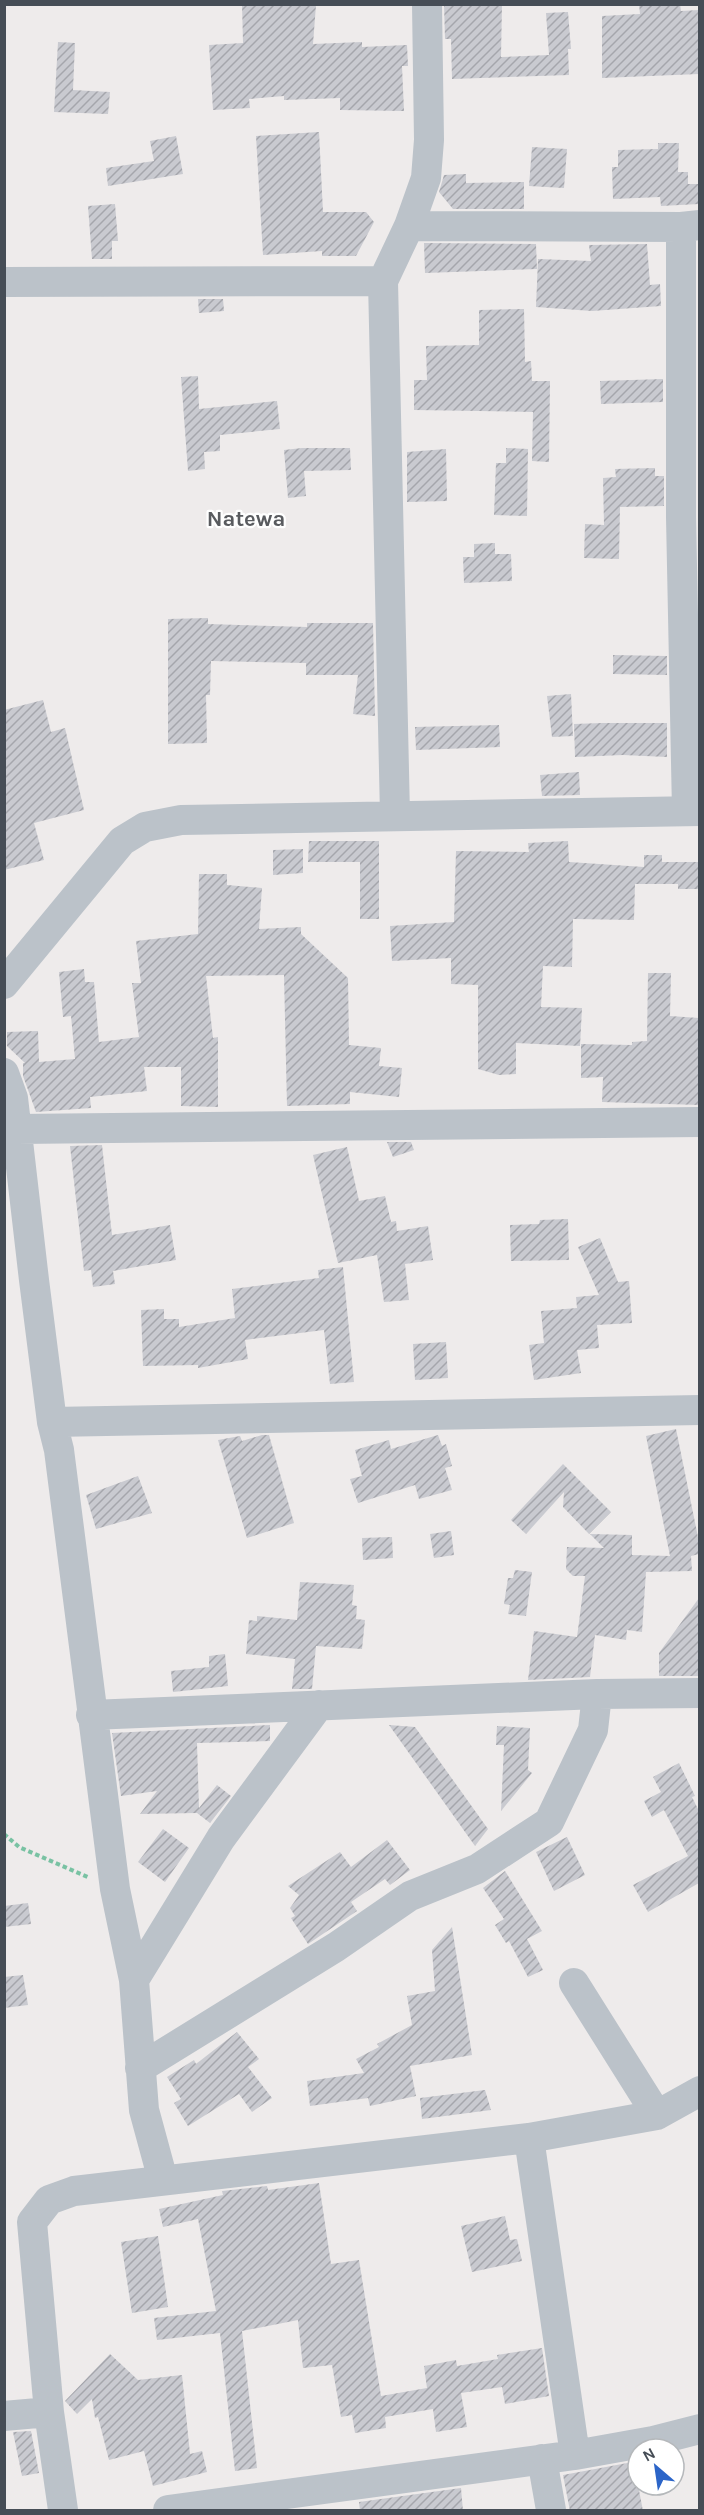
<svg xmlns="http://www.w3.org/2000/svg" width="704" height="2515" viewBox="0 0 704 2515" font-family="Karla,sans-serif">
  <style>
    .building { fill: url(#building-hatch) }
    .lines { fill: none; stroke-linecap: round; stroke-linejoin: round }
    .path { stroke: #79c2a3; stroke-width: 4; stroke-dasharray: 4.5 3; stroke-linecap: butt }
    .minor { stroke: #bbc2c9; stroke-width: 30 }
    .labels { text-anchor: middle; stroke-width: 4.5; stroke-linejoin: round; paint-order: stroke }
    .quarter-label { font-size: 22px; font-weight: bold; fill: #595b5f; stroke: #fff }
  </style>
  <defs>
    <pattern id="building-hatch" width="6" height="6" patternUnits="userSpaceOnUse" patternTransform="scale(1.5)"><rect width="6" height="6" fill="#c9cad0"/><path d="M-1 1l2-2M0 6l6-6M5 7l2-2" fill="none" stroke="#a5a6ac"/></pattern>
  </defs>
  <rect width="100%" height="100%" fill="#eeebeb"/>
  <!-- building -->
  <path class="building" d="M242,4L316,5L313,44L362,42V47L407,45L408,66H402L404,111L340,110V98L284,100V96L249,99L250,108L213,110L209,45L243,43Z
    M444,4H502L501,57L549,55L546,13L568,12L571,49H568L569,75L452,79L451,39H445Z
    M639,4H680L681,11L699,10V74L602,78V16L640,14Z
    M58,42L75,43L73,90L110,92L108,114L54,112Z
    M319,132L323,212H366L374,222L356,256H322V251L263,255L256,136Z
    M176,136L183,174L108,186L106,168L154,161L150,141Z
    M658,143H679L678,172H688V184H699V204L661,206L660,197L613,199L612,167H618V150L658,149Z
    M532,147L567,149L564,188L529,186Z
    M466,174V183L524,182V209H453L439,192L444,175Z
    M115,204L118,241H112V259H92L88,206Z
    M424,243L536,244L537,269L425,273Z
    M647,244L650,285L660,284L661,306L592,311L536,307L538,259L591,261L589,245Z
    M198,299H223L224,311L199,313Z
    M524,309L525,362L531,361L532,381H550L549,462L532,461L533,412L414,410V380H427L426,346L479,345V310Z
    M198,376L199,409L277,401L280,429L220,435V451L204,452L205,469L188,471L181,377Z
    M663,379V402L601,404L600,381Z
    M302,448H350L351,470L304,471L306,496L288,498L284,450Z
    M506,448L528,449L527,516L494,515L496,463H506Z
    M446,449L447,501L407,502V452Z
    M655,468V476H664V506L620,507L619,559L584,558L585,524L604,525L603,478L616,477L615,469Z
    M495,543V554H511L512,581L464,583L463,557H474V544Z
    M208,618V624L307,627V623H373L375,716L353,714L358,675H306V663L211,661L210,695H206L207,743L168,744V619Z
    M613,655L667,656V675L613,674Z
    M571,694L573,736L552,737L547,696Z
    M43,700L51,732L65,728L84,810L34,823L44,860L4,870V710Z
    M602,723H667V757L623,755L575,757L574,724Z
    M499,725L500,747L416,750L415,727Z
    M579,772L580,795L542,796L540,775Z
    M309,841H379V919H360V862H308Z
    M568,841L569,862L644,867V855H662V862H699V889H678V884H635L634,920L573,919L572,967L543,966L541,1007L582,1008L580,1046L516,1043V1074L499,1075L478,1069V985L451,984V958L392,961L390,926L454,922L456,851L529,852L528,843Z
    M303,849V873L273,875V850Z
    M199,874H227V885L262,888L259,929L301,927V934L348,978L349,1045L381,1048L379,1066L402,1068L399,1097L350,1092V1104L287,1106L284,975L206,976L213,1038L218,1037V1107L181,1106V1067H144L147,1091L90,1097L91,1108L36,1112L23,1076V1063H25L7,1046V1032L38,1031L39,1062L75,1059L71,1016L63,1017L59,972L84,969L85,982H94L99,1042L139,1037L132,983H141L136,941L198,934Z
    M648,973H671L670,1016L699,1018V1105L602,1102L603,1077L581,1078V1044L632,1045V1042L647,1041Z
    M387,1142H411L414,1150L393,1157Z
    M102,1145L112,1235L170,1225L176,1260L113,1271L115,1284L93,1287L91,1270L84,1271L70,1146Z
    M347,1147L359,1201L385,1196L391,1222L396,1221L397,1231L428,1226L433,1260L405,1264L409,1300L384,1302L377,1255L338,1263L313,1155Z
    M568,1219L569,1260L511,1261L510,1225L539,1224L540,1220Z
    M600,1238L618,1282L629,1281L632,1323L597,1325L599,1348L577,1350L581,1373L534,1380L529,1345L544,1343L541,1311L577,1308L576,1297L599,1295L578,1247Z
    M343,1267L354,1382L330,1384L324,1330L245,1340L248,1359L198,1368V1365L143,1366L141,1310L164,1309V1319H179V1327L235,1318L232,1289L319,1278L318,1270Z
    M446,1342L448,1378L415,1380L413,1344Z
    M676,1429L699,1542V1554L691,1556L692,1571L646,1572L642,1632L627,1630L626,1640L595,1635L590,1677L528,1680L534,1631L577,1637L585,1576H573L566,1569L567,1547L604,1548L590,1534L632,1535V1555L670,1556L646,1436Z
    M262,1435H269L294,1523L247,1538L218,1440L240,1436L242,1441Z
    M438,1435L442,1446L446,1444L452,1466L445,1468L452,1490L419,1499L415,1485L358,1503L350,1479L362,1476L355,1450L389,1440L391,1449Z
    M563,1464L611,1512L589,1534L563,1507L564,1492L526,1534L511,1520Z
    M138,1476L152,1513L96,1529L86,1495Z
    M451,1531L454,1555L434,1558L430,1534Z
    M392,1537L393,1558L363,1560L362,1538Z
    M515,1570L532,1572L526,1616L508,1614L510,1605L504,1604L508,1578H513Z
    M300,1582L354,1585L352,1605L357,1606L356,1619L365,1620L362,1649L316,1646L312,1689H292L295,1659L246,1654L249,1620L257,1621V1616L297,1620Z
    M699,1598V1676H659V1653Z
    M225,1654L228,1686L173,1692L171,1671L209,1667V1656Z
    M270,1725V1741L197,1743L199,1808L217,1785L231,1796L210,1823L197,1813L140,1814L157,1791L121,1796L112,1733Z
    M389,1725L415,1727L488,1829L475,1846Z
    M497,1726L530,1728L528,1770L532,1773L501,1811L504,1745H496Z
    M679,1763L695,1796L692,1797L699,1811V1883L648,1912L633,1885L688,1856L664,1810L652,1817L644,1801L661,1792L653,1777Z
    M163,1829L189,1848L165,1882L138,1862Z
    M567,1837L585,1875L554,1891L536,1852Z
    M387,1840L410,1870L390,1885L385,1879L351,1902L357,1911L308,1944L291,1918L295,1916L290,1908L299,1895L288,1886L340,1852L351,1867Z
    M505,1871L542,1931L527,1939L543,1970L528,1977L509,1941L506,1943L495,1925L504,1919L483,1888Z
    M28,1903L31,1924L4,1927V1906Z
    M452,1927L472,2055L410,2066L416,2096L370,2106L368,2098L310,2106L307,2081L364,2073L356,2059L379,2047L377,2044L412,2025L407,1996L435,1991L432,1950Z
    M23,1975L28,2005L4,2008V1977Z
    M237,2032L259,2059L248,2067L272,2098L252,2112L239,2094L188,2126L174,2103L181,2099L167,2077L194,2060L196,2064Z
    M485,2090L491,2110L422,2119L420,2098Z
    M319,2183L331,2264L359,2260L381,2396L427,2388L424,2366L456,2360L457,2366L498,2359L497,2355L542,2348L549,2396L505,2404L502,2387L461,2393L467,2427L436,2432L433,2409L385,2417L386,2428L355,2433L352,2415L341,2417L332,2365L303,2368L298,2320L242,2331L257,2468L235,2471L220,2333L157,2340L154,2318L216,2311L198,2219L163,2227L159,2209L223,2195L222,2191L267,2186L268,2190Z
    M505,2216L510,2240L517,2239L522,2261L472,2272L461,2226Z
    M158,2236L168,2307L132,2313L121,2242Z
    M110,2354L138,2380L182,2375L190,2454L202,2451L207,2472L153,2486L144,2451L109,2460L98,2417L95,2418L92,2399L77,2414L65,2401Z
    M31,2431L39,2473L22,2476L13,2432Z
    M638,2461V2485L643,2511H570L563,2475Z
    M461,2488L463,2511H360L359,2502Z"/>
  <g class="lines">
    <!-- path -->
    <path class="path" d="M4,1834L19,1847L90,1878"/>
    <!-- minor -->
    <path class="minor" d="M409,226L681,227
      M4,282L383,281
      M687,811L681,517V227L700,225
      M395,815L383,281L409,226L426,178L429,140L427,4
      M4,984L122,841L145,827L181,820L700,811
      M4,1073L13,1098L34,1280L52,1422L59,1450L115,1889L134,1980L144,2110L163,2180
      M17,1129L700,1122
      M52,1422L700,1410
      M91,1715L597,1694L700,1693
      M134,1980L221,1838L319,1705
      M574,1983L657,2115
      M140,2068L336,1947L410,1896L477,1869L549,1822L593,1730L597,1694
      M529,2138L575,2455
      M4,2416L49,2412
      M542,2459L551,2510
      M63,2510L49,2412L32,2222L49,2200L74,2191L529,2138L657,2115L700,2091
      M168,2510L575,2455L653,2441L700,2429"/>
  </g>
  <g class="labels">
    <!-- quarter labels -->
    <g class="quarter-label">
      <text x="246" y="526">Natewa</text>
    </g>
  </g>
  <!-- border -->
  <rect width="704" height="2515" fill="none" stroke="#464d56" stroke-width="12"/>
  <!-- north arrow -->
  <g transform="translate(656 2467) rotate(331)"><circle r="28" fill="#ffffff" stroke="#b5b8bb" stroke-width="1.5"/>
  <path d="M0-4.5L10 22L0 15L-10 22Z" fill="#2c65c8"/>
  <text y="-9" font-size="16" font-weight="bold" text-anchor="middle" fill="#464d56">N</text>
  </g>
</svg>
